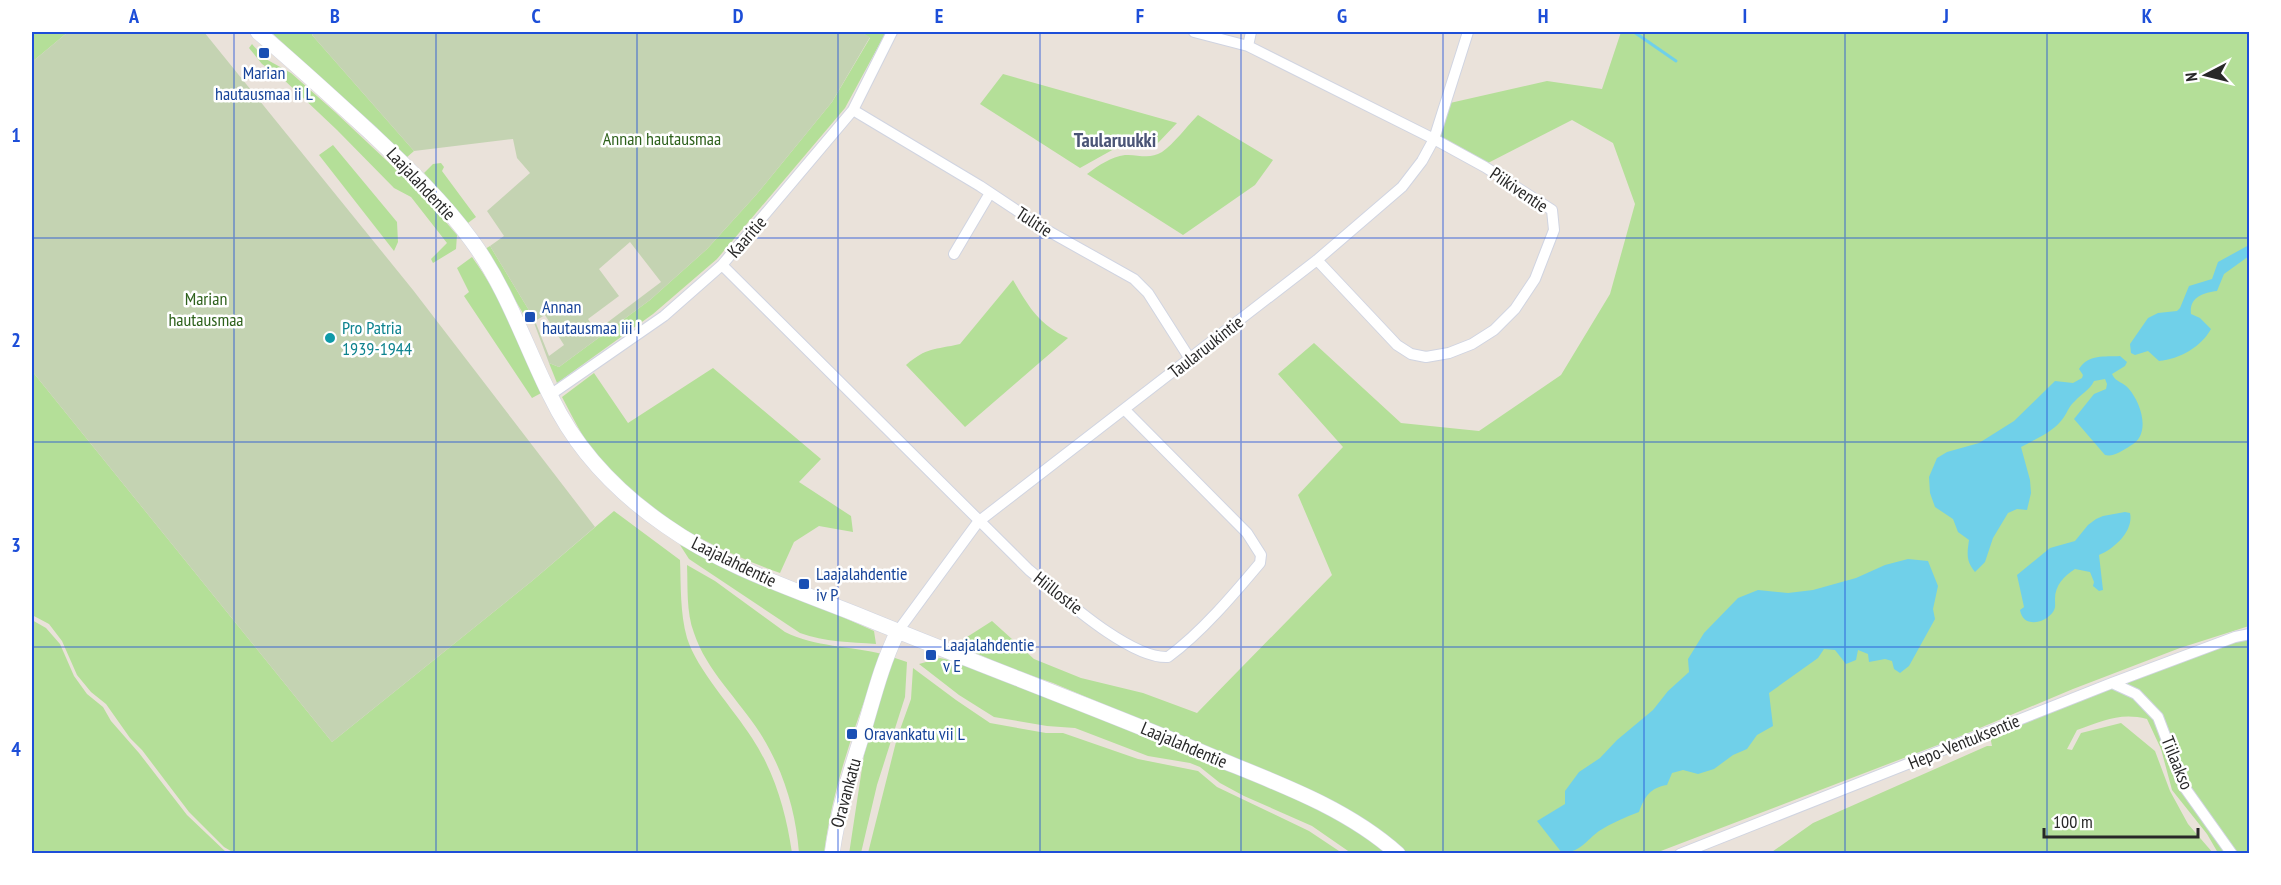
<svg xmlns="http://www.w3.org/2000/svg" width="2281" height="885" viewBox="0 0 2281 885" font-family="'PT Sans Narrow',sans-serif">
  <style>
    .green { fill: #b4df98 }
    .cemetery { fill: #c4d3b2; fill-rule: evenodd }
    .water { fill: #70d0e9 }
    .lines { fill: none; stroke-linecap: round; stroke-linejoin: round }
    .stream { stroke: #70d0e9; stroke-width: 3 }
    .street-casing { stroke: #d0d4e1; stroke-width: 12 }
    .secondary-casing { stroke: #d0d4e1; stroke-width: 16 }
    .street { stroke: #fff; stroke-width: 10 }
    .secondary { stroke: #fff; stroke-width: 15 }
    .grid { fill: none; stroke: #1d4ed8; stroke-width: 1.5; stroke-opacity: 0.55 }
    .transit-dot { fill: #1a4fb4; stroke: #fff; stroke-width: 2 }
    .culture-dot { fill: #0f9aa8; stroke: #fff; stroke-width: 2 }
    .labels { text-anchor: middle; stroke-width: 5; stroke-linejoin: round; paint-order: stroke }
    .transit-label { font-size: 18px; fill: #164399; stroke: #fff; text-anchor: start }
    .park-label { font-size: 18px; fill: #2e611c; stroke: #fff }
    .street-label { font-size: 18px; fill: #282828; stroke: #fff }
    .culture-label { font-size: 18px; fill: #0d838f; stroke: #fff; text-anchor: start }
    .neighbourhood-label { font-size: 20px; font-weight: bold; fill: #4b5577; stroke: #fff }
    .neatline { fill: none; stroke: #1d4ed8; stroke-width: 2 }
    .grid-label { font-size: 20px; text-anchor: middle; font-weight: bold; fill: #1d4ed8 }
  </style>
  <rect width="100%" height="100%" fill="#eae2da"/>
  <!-- green -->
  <path class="green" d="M32,32H68L32,62Z
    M271,32H314L312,35L414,151L406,158Z
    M861,32H886L845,108L717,259L653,314L557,383L549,363L559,367L650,300L707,249L756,195L832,102L870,38Z
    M1621,32H2249V626L2180,648L2073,689L1956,738L1653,854L1405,853L1222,754L1053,683L1007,667L960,646L967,637L992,621L1034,659L1081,678L1143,693L1197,713L1332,575L1298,495L1343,447L1278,374L1314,343L1401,423L1479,431L1561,375L1610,294L1635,204L1613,143L1572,120L1488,163L1439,136L1450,103L1547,81L1602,89Z
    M252,44L264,58L291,73L335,112L420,192L457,235L456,249L433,263L431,259L447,243L411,197L394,188L337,130L282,78L262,64L249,48Z
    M1003,74L1177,123L1157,144L1148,148L1128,146L1114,149L1080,168L980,104Z
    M1198,115L1273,160L1255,185L1183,235L1087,174C1099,165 1111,157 1125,155C1138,154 1149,160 1162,152C1173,145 1188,125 1198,115Z
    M333,145L397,222L398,242L394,251L319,155Z
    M441,163L444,167L442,171L476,217L468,223L424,173L433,164Z
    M490,246L530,312L524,315L485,249Z
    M472,257C502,298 521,346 543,392L532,398L464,296L469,292L457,268Z
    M1013,280C1029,307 1038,324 1068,338L965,427L906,365C927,347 934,350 960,344Z
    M713,368L821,459L799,482L851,516L853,532L819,526L794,542L780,573C718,550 667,526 619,479C612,472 603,465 597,457C583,438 573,418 562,397L594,373L628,423Z
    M32,371L332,742L532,581L614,511L680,560C681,586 680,613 687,638C697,670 733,708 752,738C775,773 786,812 792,853L236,854L224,847L189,812L142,750L130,738L106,704L91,692L77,675L62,641L49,624L32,615Z
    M680,545L874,631L876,644C850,642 825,642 800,633L689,559Z
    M687,565L715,581L785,632C816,647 849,646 882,654C857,719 833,784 824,853H799C796,811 783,769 760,733C739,700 706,670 694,633C686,612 688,587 687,565Z
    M32,620L46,628L60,644L74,676L87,694L103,707L111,721L139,753L187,815L227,853H32Z
    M2249,634V853H2218L2207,834L2172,790L2161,749L2147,719C2120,712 2103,721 2077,730L2067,749L2072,750L2081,733L2121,723L2155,751L2170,791L2188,824L2213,853L1769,854L1813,823L1987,746H1992L1989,732Z
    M892,657L907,662L905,697L877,785L861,853L849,854L864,755Z
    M940,658L958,662L1126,726L1308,803L1351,827L1387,853H1351L1312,826L1244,796L1220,783L1200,767L1190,763L1148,756L1075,728L1047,726L994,717L959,695L919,664Z
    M913,668L956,700L990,723L1046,733H1063L1138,759L1198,771L1217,787L1309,831L1342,853H868L897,738L911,699Z"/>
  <!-- cemetery -->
  <path class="cemetery" d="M68,32H204L413,290L595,527L532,581L332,742L32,371V62Z
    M314,32H861L870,37L832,102L756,195L707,249L650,300L559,367L549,363L530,312L490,246L504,236L487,211L530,173L517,158L513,139L414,151L312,35ZM630,242L661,282L596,331L588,319L619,296L599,269ZM545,315L564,345L549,356L535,321Z"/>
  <!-- water -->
  <path class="water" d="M2249,245V256L2224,274L2217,291C2203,293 2189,297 2191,314L2200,318L2211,329C2201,347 2180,359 2159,361L2148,351L2135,355L2131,353L2130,344L2148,318L2158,313L2177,311L2180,308L2189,286L2212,279L2218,262Z
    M2120,356L2127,362L2125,366L2112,374C2116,383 2124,382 2129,389C2141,403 2152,435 2130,446C2122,451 2114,457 2105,455L2074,419L2094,394L2106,389L2107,384L2105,379L2094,381C2089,391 2082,393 2075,401C2069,406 2068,411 2064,417C2055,431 2036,439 2021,447L2030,480L2031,493L2027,510L2017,509L2008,513L1993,538L1985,562L1975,572C1966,561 1967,554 1969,540L1958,532L1953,519L1935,507L1930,493L1929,477L1937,458L1947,452L1979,443L2014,421L2055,381L2073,383L2082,378L2083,375L2079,369C2088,354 2105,357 2120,356Z
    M2125,512L2130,513C2134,531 2114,549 2099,555L2103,590L2099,591L2093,586L2094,582L2090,572L2075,569C2064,576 2055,585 2055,599C2055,604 2056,608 2053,612C2044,624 2023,628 2020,610L2024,607L2017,575L2050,548L2075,541L2088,525L2096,519L2103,516Z
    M1908,559L1928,561L1938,586L1933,609L1935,619L1909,666L1900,673L1894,669L1892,661L1885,659L1869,662L1868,654L1858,650L1856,660L1846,664L1835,650L1824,649L1818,658L1769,693L1773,726L1757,735L1747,749L1733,755L1714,769L1698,774L1683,770L1672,773L1667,785C1650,788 1645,796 1639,812C1625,817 1612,823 1599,831C1587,840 1579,853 1562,853L1537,821L1565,804V791L1579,772L1600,758L1617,740L1653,710L1668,691L1689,672L1688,659L1704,633L1738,598L1758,590L1788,593L1813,590L1856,578L1885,565Z"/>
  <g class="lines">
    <!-- stream -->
    <path class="stream" d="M1634,32L1676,61"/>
    <!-- street casing -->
    <g class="street-casing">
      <path id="street" d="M1194,32L1248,46L1434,139L1485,167L1552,210L1554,230L1535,279L1515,309L1494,330L1472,344L1449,353L1426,357L1411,354L1397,345L1317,260
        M1248,46L1251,32
        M853,110L980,186L1043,228L1134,279L1148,293L1190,359
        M954,254L990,193
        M722,265L1029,570C1060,595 1129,659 1168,657C1201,633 1234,594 1260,563L1261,555L1247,533L1125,410
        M550,395L664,316L722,265L853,110L892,32
        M898,631L978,522L1317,260L1402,187L1422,161L1434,139L1468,32
        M2112,683L2136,694L2158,717L2185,788L2232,854
        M1680,854L2112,683L2235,637L2250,634"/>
    </g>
    <!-- secondary casing -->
    <g class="secondary-casing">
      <path id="secondary" d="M258,32C297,65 335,100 372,134C408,168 443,201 472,241C507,289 525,345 551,397C577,451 618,493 666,526C724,567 793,589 858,615C975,663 1094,707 1211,756C1274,782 1346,807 1398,854
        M832,854C838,809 852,766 866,723C875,692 883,661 898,631"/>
    </g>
    <!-- street -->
    <use href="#street" class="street"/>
    <!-- secondary -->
    <use href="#secondary" class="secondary"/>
  </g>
  <!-- grid -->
  <path class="grid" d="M234,32V854M436,32V854M637,32V854M838,32V854M1040,32V854M1241,32V854M1443,32V854M1644,32V854M1845,32V854M2047,32V854M32,238H2250M32,442H2250M32,647H2250"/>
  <!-- markers -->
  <g class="transit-dot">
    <rect x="258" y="47" width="12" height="12" rx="3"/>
    <rect x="524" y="311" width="12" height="12" rx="3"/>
    <rect x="798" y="578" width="12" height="12" rx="3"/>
    <rect x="925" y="649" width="12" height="12" rx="3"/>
    <rect x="846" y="728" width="12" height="12" rx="3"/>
  </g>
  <circle class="culture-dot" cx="330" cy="338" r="6"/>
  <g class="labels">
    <!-- transit labels -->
    <g class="transit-label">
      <text x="264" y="79" text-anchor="middle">Marian<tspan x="264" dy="21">hautausmaa ii L</tspan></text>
      <text x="542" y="313">Annan<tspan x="542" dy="21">hautausmaa iii I</tspan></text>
      <text x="816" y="580">Laajalahdentie<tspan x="816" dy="21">iv P</tspan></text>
      <text x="943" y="651">Laajalahdentie<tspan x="943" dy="21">v E</tspan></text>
      <text x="864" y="740">Oravankatu vii L</text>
    </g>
    <!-- park labels -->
    <g class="park-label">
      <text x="662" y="145">Annan hautausmaa</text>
      <text x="206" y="305">Marian<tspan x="206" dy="21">hautausmaa</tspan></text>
    </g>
    <!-- street labels -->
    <g class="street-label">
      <text transform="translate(421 184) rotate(47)" y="6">Laajalahdentie</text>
      <text transform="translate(1519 190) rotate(34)" y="6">Piikiventie</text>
      <text transform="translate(1034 222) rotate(33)" y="6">Tulitie</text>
      <text transform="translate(747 237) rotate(-49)" y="6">Kaaritie</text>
      <text transform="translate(1206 347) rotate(-38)" y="6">Taularuukintie</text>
      <text transform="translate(734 562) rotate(26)" y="6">Laajalahdentie</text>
      <text transform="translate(1058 593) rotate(38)" y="6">Hiillostie</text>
      <text transform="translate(1964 742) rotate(-22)" y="6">Hepo-Ventuksentie</text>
      <text transform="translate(1184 745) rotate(23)" y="6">Laajalahdentie</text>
      <text transform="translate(2177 763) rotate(68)" y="6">Tiilaakso</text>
      <text transform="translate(846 793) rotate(-75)" y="6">Oravankatu</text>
    </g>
    <!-- culture labels -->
    <g class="culture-label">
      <text x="342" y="334">Pro Patria<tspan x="342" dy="21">1939-1944</tspan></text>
    </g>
    <!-- neighbourhood labels -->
    <g class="neighbourhood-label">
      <text x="1115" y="147">Taularuukki</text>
    </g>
  </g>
  <!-- border -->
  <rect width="2281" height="885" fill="none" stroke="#ffffff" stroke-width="66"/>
  <!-- north arrow -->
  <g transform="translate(2206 75) rotate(263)" stroke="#ffffff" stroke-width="4.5" paint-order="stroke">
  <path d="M0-4.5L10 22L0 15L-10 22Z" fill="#282828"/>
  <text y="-9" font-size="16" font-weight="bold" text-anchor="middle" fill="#282828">N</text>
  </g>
  <!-- scale -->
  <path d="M2044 828v9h154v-9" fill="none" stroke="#282828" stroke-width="3"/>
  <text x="2053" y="828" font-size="18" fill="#282828" stroke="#ffffff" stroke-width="4.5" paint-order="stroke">100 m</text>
  <rect x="33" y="33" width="2215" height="819" class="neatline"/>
  <g class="grid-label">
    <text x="134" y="23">A</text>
    <text x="335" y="23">B</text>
    <text x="536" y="23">C</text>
    <text x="738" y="23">D</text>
    <text x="939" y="23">E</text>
    <text x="1140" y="23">F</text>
    <text x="1342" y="23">G</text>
    <text x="1543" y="23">H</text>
    <text x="1745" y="23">I</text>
    <text x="1946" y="23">J</text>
    <text x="2147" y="23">K</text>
    <text x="16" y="142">1</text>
    <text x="16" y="347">2</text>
    <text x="16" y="552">3</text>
    <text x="16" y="756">4</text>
  </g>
</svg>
